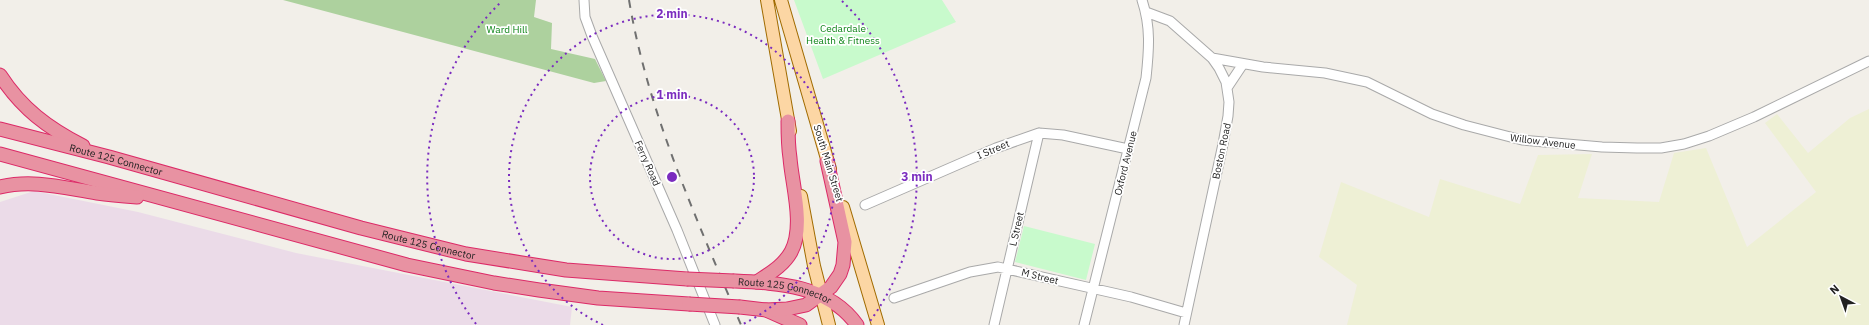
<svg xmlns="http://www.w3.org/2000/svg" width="1869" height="325" viewBox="0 0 1869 325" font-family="'IBM Plex Sans',sans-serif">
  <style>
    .industrial { fill: #ebdbe8 }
    .farmland { fill: #eef0d5 }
    .forest { fill: #add19e }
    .park { fill: #c8facc }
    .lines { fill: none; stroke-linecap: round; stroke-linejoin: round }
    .minor-casing { stroke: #a9a9a9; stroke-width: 11 }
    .major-casing { stroke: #a06b00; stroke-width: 14 }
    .highway-casing { stroke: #dc2a67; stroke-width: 15 }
    .minor { stroke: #fff; stroke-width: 9 }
    .major { stroke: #fcd6a4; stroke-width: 12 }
    .highway { stroke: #e892a2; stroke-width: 13 }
    .rail { stroke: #707070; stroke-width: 2; stroke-dasharray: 8 8; stroke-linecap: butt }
    .highway-bridge-casing { stroke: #dc2a67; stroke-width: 15; stroke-linecap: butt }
    .highway-bridge { stroke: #e892a2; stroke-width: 13 }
    .ring { fill: none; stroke: #7b2cbf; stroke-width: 2; stroke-dasharray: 2 4 }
    .labels { text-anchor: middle; stroke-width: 3.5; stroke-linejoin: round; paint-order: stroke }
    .park-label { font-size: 10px; fill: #0c8416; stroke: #fff }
    .street-label { font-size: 10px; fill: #222; stroke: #fff }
    .centre { fill: #7b2cbf; stroke: #fff; stroke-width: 2 }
    .ring-label { font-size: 12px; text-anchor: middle; font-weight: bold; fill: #7b2cbf; stroke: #fff; stroke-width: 3.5; stroke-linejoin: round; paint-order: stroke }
  </style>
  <rect width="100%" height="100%" fill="#f2efe9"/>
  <!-- industrial -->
  <path class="industrial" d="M34,191L138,212L296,253L572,307L570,325H0V202Z"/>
  <!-- farmland -->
  <path class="farmland" d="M1869,109V325H1347L1357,285L1319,257L1341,182L1429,217L1440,179L1520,204L1538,155L1592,154L1578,198L1659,202L1674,153L1706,148L1747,247L1816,192L1765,123L1777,114L1808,153L1850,118Z"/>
  <!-- forest -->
  <path class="forest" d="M283,0H536L534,17L552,23L551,49L595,59L606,81L594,83Z"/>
  <!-- park -->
  <path class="park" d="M794,0H942L956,22L823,79Z
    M1024,226L1095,244L1086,280L1015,262Z"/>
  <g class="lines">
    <!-- minor casing -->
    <g class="minor-casing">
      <path id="minor" d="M584,0L585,17L592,36L677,230L715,325
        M1146,12L1170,21L1212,58L1219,68L1226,82L1229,102L1228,116L1223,144L1184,325
        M1212,58L1263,67L1325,73L1367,82L1432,114L1464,125L1522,140L1602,147L1637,148H1661L1684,144L1709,136L1754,117L1869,61
        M1227,88L1243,64
        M865,205L996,148L1039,133L1063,135L1128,149
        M894,298L970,272L998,267L1131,297L1186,313
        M994,325L1039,133
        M1084,325L1146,78C1149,50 1151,27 1142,0"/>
    </g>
    <!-- major casing -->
    <g class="major-casing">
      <path id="major" d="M767,0L790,131
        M781,0L830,169
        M801,196L814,266L829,325
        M843,207L878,325"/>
    </g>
    <!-- highway casing -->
    <g class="highway-casing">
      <g id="highway">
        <path d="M0,75C22,109 48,128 83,146"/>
        <path id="s1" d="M0,129L109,157L361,228L466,254L566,270L687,279"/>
        <path d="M0,154L407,265L494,283L539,290L598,298L689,304"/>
        <path d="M0,187C33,179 64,188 97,193C110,195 123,196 137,197"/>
        <path id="s2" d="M734,281C778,283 829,285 857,325"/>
        <path d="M757,282C770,273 783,266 791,252C805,226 792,185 790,158C788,145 788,133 788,121"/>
        <path d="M740,307L766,310L800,325"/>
        <path d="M766,310L787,309L806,305L831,287L840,274L843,265L845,242L827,161"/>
      </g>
    </g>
    <!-- minor -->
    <use href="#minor" class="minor"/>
    <!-- major -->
    <use href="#major" class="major"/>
    <!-- highway -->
    <use href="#highway" class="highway"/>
    <!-- rail -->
    <path class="rail" d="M629,0C648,114 697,219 741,325"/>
    <!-- highway-bridge casing -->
    <g class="highway-bridge-casing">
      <path id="highway-bridge" d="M687,279L734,281
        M689,304L740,307"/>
    </g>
    <!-- highway-bridge -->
    <use href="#highway-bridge" class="highway-bridge"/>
  </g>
  <!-- distance rings -->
  <g class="ring">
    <circle cx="672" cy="177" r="82"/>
    <path d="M603 325A163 163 0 1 1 741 325"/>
    <path d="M476 324A245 245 0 0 1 502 1M842 1A245 245 0 0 1 868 324"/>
  </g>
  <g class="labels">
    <!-- park labels -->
    <g class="park-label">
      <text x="843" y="32">Cedardale<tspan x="843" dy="12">Health &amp; Fitness</tspan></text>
      <text x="507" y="33">Ward Hill</text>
    </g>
    <!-- street labels -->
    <g class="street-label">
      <text transform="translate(1543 141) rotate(7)" y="4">Willow Avenue</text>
      <text transform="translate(993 149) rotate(-23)" y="4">I Street</text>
      <text transform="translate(1221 151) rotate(-78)" y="4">Boston Road</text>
      <text dy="4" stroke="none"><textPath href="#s1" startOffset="120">Route 125 Connector</textPath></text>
      <text transform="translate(648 163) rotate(66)" y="4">Ferry Road</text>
      <text transform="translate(829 163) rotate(73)" y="4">South Main Street</text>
      <text transform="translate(1125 163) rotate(-76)" y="4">Oxford Avenue</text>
      <text transform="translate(1016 229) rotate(-77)" y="4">L Street</text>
      <text dy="4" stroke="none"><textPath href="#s1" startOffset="444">Route 125 Connector</textPath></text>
      <text transform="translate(1040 276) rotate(14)" y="4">M Street</text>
      <text dy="4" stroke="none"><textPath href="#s2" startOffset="52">Route 125 Connector</textPath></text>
    </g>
  </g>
  <circle cx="672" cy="177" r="6" class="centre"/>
  <g class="ring-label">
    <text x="672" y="18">2 min</text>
    <text x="672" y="99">1 min</text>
    <text x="917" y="181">3 min</text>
  </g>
  <!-- north arrow -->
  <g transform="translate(1841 297) rotate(319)" stroke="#ffffff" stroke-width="3" paint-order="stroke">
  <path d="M0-3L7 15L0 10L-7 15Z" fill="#222222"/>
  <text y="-6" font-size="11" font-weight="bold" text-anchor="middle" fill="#222222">N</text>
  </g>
</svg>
